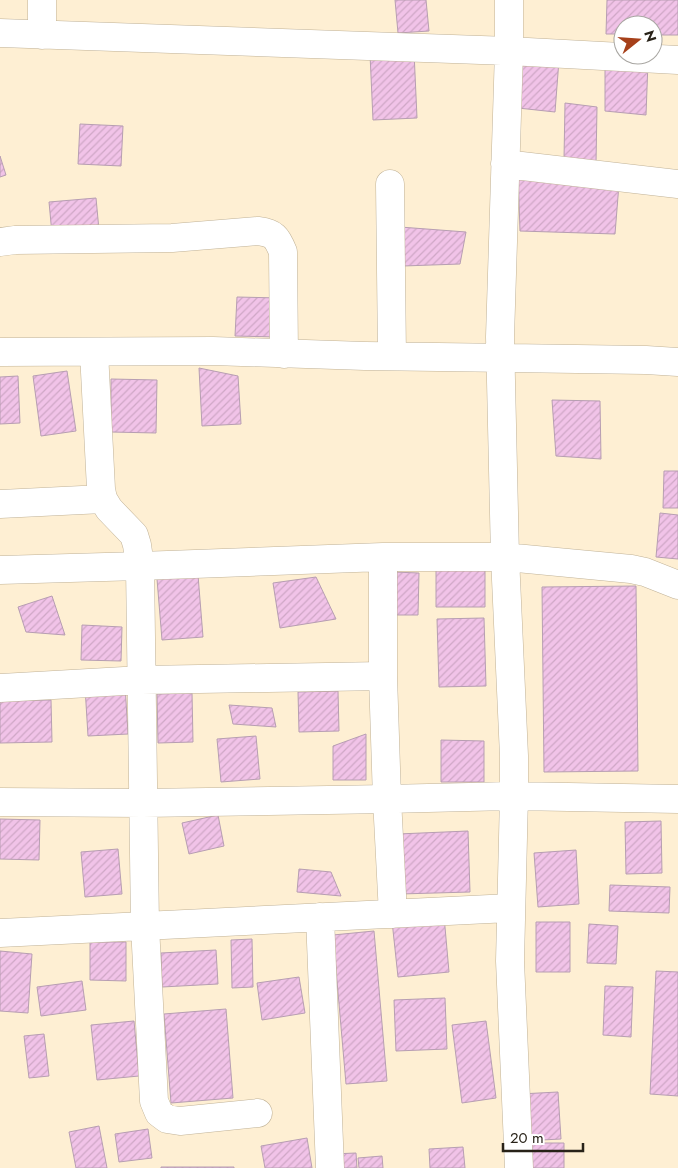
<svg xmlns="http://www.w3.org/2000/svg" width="678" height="1168" viewBox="0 0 678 1168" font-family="Jost,sans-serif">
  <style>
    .building { fill: url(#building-hatch); stroke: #b79eb2 }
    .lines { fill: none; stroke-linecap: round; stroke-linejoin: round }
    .minor-casing { stroke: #c0b297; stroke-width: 29 }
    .minor { stroke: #fff; stroke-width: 28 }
  </style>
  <defs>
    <pattern id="building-hatch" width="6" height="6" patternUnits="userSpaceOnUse" patternTransform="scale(1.25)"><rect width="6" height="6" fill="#f1c3e8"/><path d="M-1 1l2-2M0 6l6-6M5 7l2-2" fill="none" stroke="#cfa7c6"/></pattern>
  </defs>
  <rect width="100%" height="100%" fill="#feefd3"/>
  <!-- building -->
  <path class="building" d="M395,0H426L429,31L398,33Z
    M607,0H678V35H653V25H623V34H606Z
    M414,52L417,118L373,120L370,54Z
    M522,57L559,60L555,112L518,108Z
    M605,58L648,62L646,115L605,111Z
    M565,103L597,107L596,163L564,159Z
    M80,124L123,126L121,166L78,164Z
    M0,156L6,175L0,177Z
    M518,171L619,184L615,234L520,231Z
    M96,198L99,230L52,234L49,202Z
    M400,227L466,232L460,264L403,266Z
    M237,297L279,298L277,337L235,336Z
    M199,368L238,376L241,424L202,426Z
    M67,371L76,431L41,436L33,376Z
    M18,376L20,423L0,424V377Z
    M111,379L157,380L156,433L111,432Z
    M552,400L600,401L601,459L556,456Z
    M664,471H678V508H663Z
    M660,513L678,515V559L656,557Z
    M436,569L485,570V607H436Z
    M393,572L419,573L418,615H392Z
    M198,575L203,637L162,640L157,579Z
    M316,577L336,619L280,628L273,583Z
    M636,586L638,771L544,772L542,587Z
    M52,596L65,635L26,632L18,607Z
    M484,618L486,686L439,687L437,619Z
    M82,625L122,627L121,661L81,660Z
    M125,685L128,734L88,736L85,687Z
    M338,691L339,731L299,732L298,692Z
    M192,693L193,742L158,743L157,694Z
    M51,700L52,742L0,743V701Z
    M229,705L272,708L276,727L233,724Z
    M366,734V780H333V746Z
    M256,736L260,779L221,782L217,739Z
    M441,740L484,741V782H441Z
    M218,815L224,846L189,854L182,823Z
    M0,819L40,820L39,860L0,859Z
    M661,821L662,873L626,874L625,822Z
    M468,831L470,892L400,894L398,834Z
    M118,849L122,894L85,897L81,852Z
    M576,850L579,904L538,907L534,853Z
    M299,869L331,872L341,896L297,892Z
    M610,885L670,887L669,913L609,911Z
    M444,916L449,972L398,977L392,921Z
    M536,922H570V972H536Z
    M589,924L618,926L616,964L587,963Z
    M374,931L387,1081L346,1084L333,935Z
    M252,939L253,987L232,988L231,940Z
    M90,942H126V981L90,980Z
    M216,950L218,984L162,987L161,953Z
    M0,951L32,954L28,1013L0,1011Z
    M656,971L678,972V1096L650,1094Z
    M299,977L305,1013L262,1020L257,983Z
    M82,981L86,1010L41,1016L37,987Z
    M605,986L633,987L631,1037L603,1035Z
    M445,998L447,1049L396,1051L394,1000Z
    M226,1009L233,1098L171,1103L164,1014Z
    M134,1021L139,1076L97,1080L91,1025Z
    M486,1021L496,1098L462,1103L452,1025Z
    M44,1034L49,1076L29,1078L24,1036Z
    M558,1092L561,1139L522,1141L520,1094Z
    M99,1126L107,1168H76L69,1132Z
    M148,1129L152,1158L119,1162L115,1134Z
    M307,1138L312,1168H265L261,1146Z
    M525,1143H564V1168H525Z
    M463,1147L465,1168H430L429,1149Z
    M356,1153L357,1168H333L332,1154Z
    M382,1156L383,1168H359L358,1158Z
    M161,1167H234V1168H161Z"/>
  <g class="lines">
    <!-- minor casing -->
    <g class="minor-casing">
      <path id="minor" d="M509,0V51L500,337L505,557L514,756V796L510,961L519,1168
        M0,33L509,51L678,60
        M42,35V0
        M505,164L678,184
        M390,184L392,356
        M0,242L15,240L172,238L258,231C274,233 277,237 283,252L284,354
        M0,352L213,351L365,356L646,360L678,362
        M94,352L101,489L103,499L109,509L134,535L137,545L140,566L145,926L154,1101L159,1113L167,1119L180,1121L258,1113
        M0,504L103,499
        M383,557V676L387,799L393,914
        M0,570L140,566L383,557H505L631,569L645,572L678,585
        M0,688L142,680L383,676
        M0,802L143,803L387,799L514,796L678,799
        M320,917L330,1168
        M0,933L511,908"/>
    </g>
    <!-- minor -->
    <use href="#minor" class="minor"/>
  </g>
  <!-- north arrow -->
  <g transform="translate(638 40) rotate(73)"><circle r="24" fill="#ffffff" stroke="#a9a7a3"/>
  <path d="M0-4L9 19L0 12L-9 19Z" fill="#a6401a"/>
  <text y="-8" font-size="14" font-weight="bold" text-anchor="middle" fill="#282218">N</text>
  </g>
  <!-- scale -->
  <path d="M503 1143v8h80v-8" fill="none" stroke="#282218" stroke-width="2.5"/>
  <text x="510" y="1143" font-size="15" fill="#282218" stroke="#ffffff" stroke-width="4" paint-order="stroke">20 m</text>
</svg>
